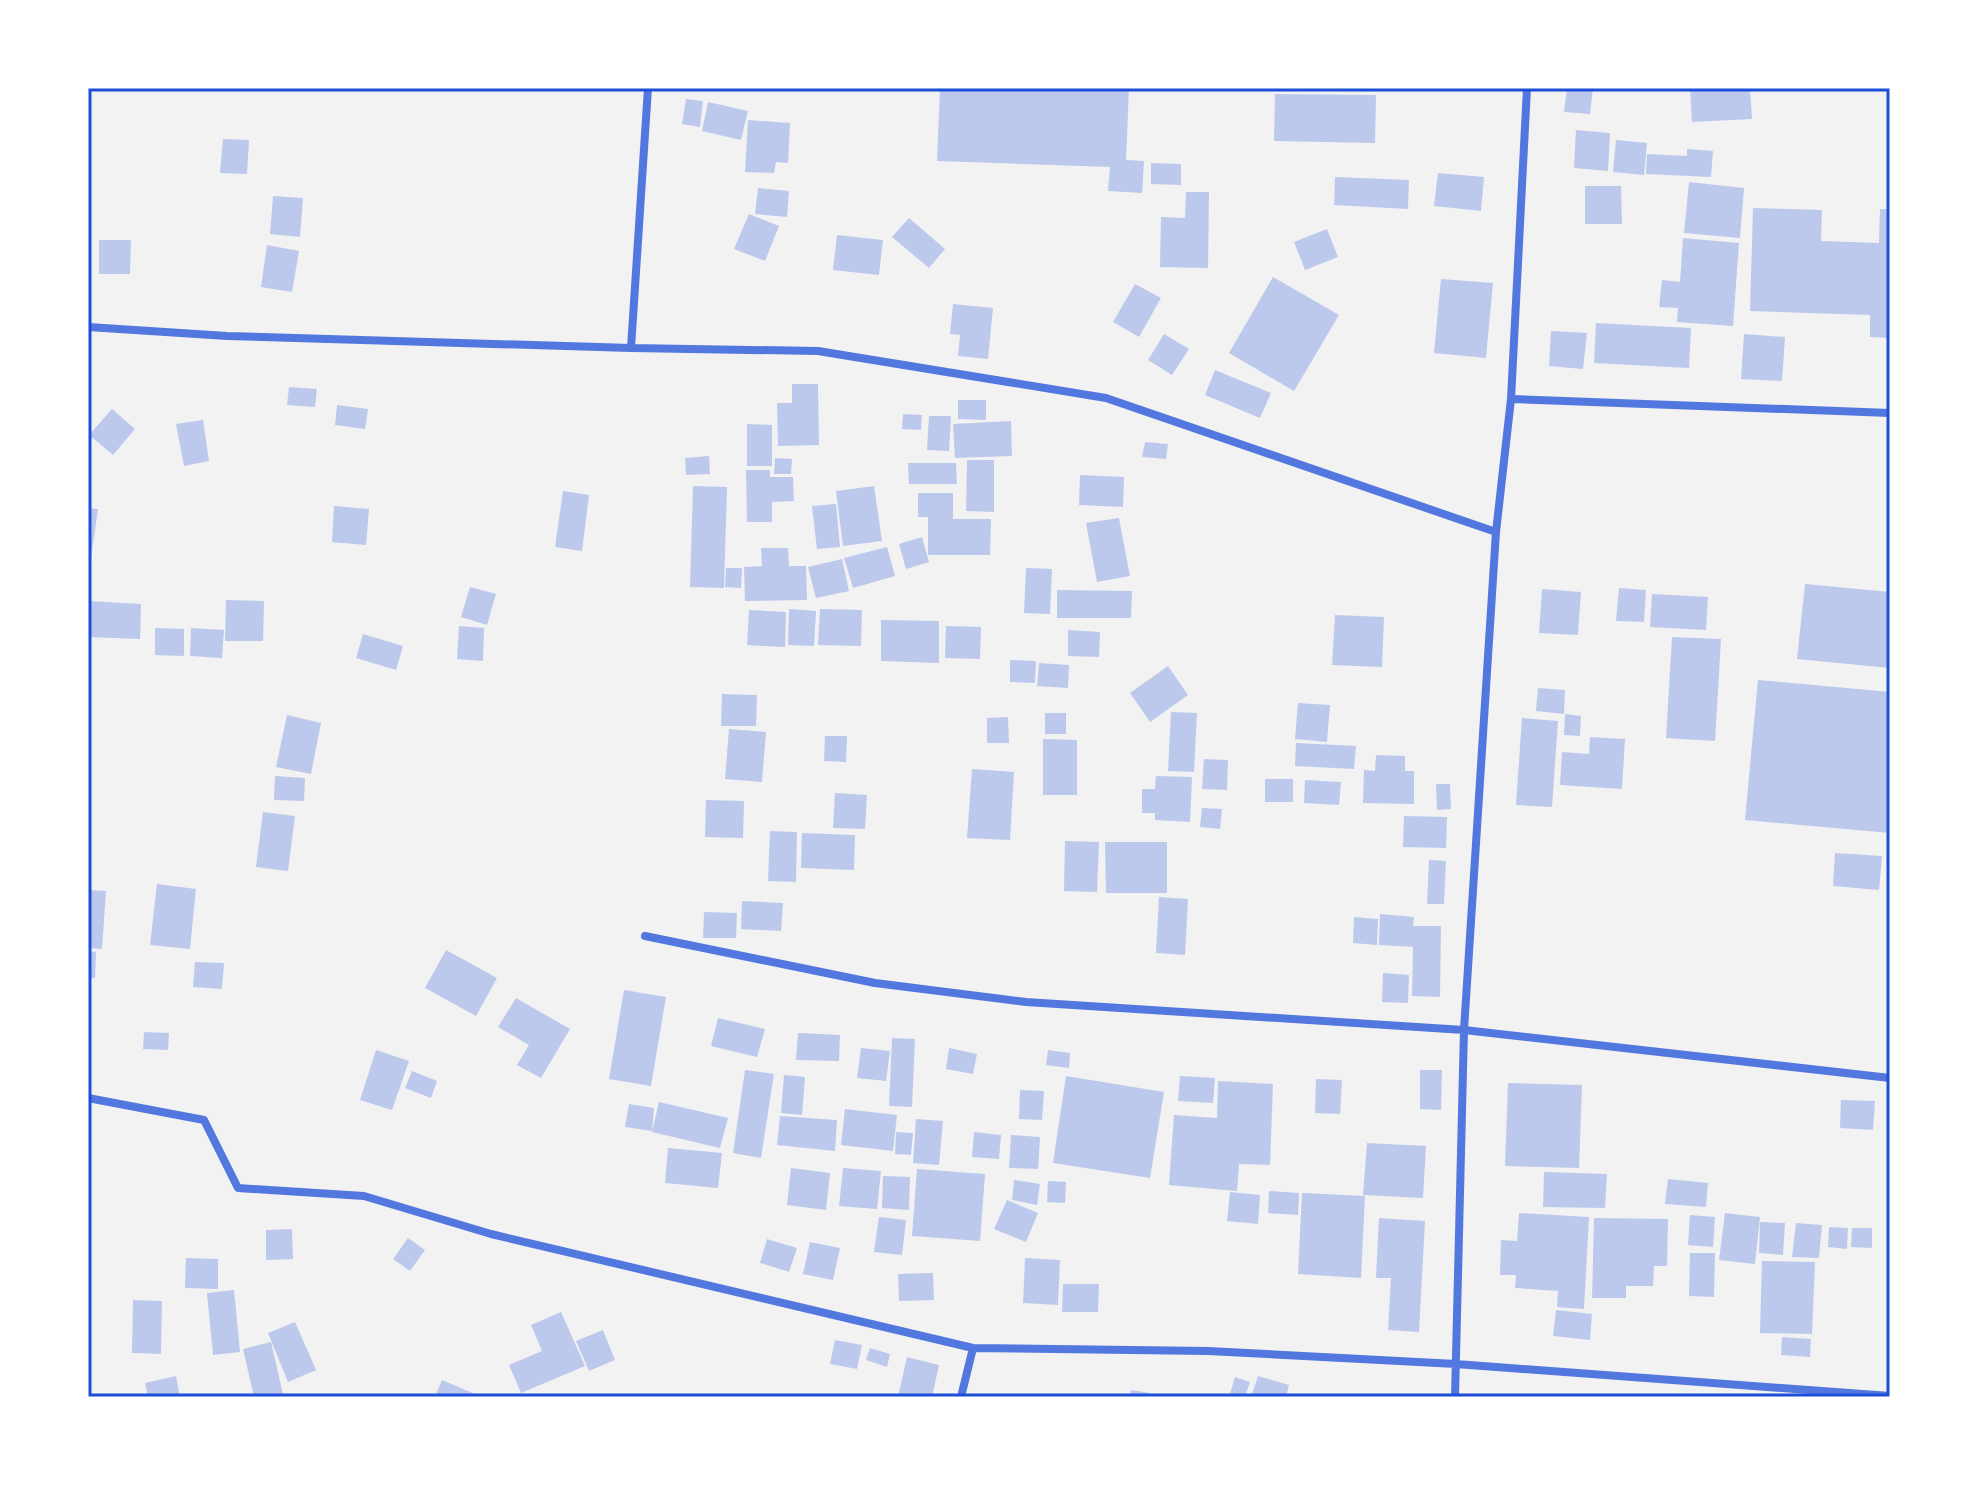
<svg xmlns="http://www.w3.org/2000/svg" width="1978" height="1485" viewBox="0 0 1978 1485" font-family="'Open Sans',sans-serif">
  <style>
    .building { fill: #bdc9ec }
    .lines { fill: none; stroke-linecap: round; stroke-linejoin: round }
    .minor { stroke: #5277de; stroke-width: 8 }
    .neatline { fill: none; stroke: #1d4ed8; stroke-width: 3 }
  </style>
  <rect width="100%" height="100%" fill="#f2f2f2"/>
  <!-- building -->
  <path class="building" d="M940,88H1129L1126,160L1144,161L1142,193L1108,191L1110,167L937,161Z
    M1567,88H1593L1590,114L1564,112Z
    M1690,88H1750L1752,119L1692,122Z
    M1275,94L1376,95L1375,143L1274,141Z
    M686,99L703,101L700,127L682,124Z
    M708,102L748,111L741,140L702,131Z
    M748,120L790,123L788,163L776,162L774,173L745,172Z
    M1576,130L1610,133L1608,171L1574,168Z
    M223,139L249,140L247,174L220,173Z
    M1616,140L1647,143L1644,175L1613,172Z
    M1687,149L1713,151L1711,177L1646,174L1647,154L1687,156Z
    M1151,163L1181,164V185L1151,184Z
    M1438,173L1484,177L1481,211L1434,206Z
    M1335,177L1409,180L1408,209L1334,205Z
    M1689,182L1744,188L1740,238L1684,233Z
    M1585,186H1621L1622,224H1585Z
    M758,188L789,191L787,217L755,214Z
    M1186,192H1209L1208,268L1160,267L1161,217L1185,218Z
    M273,196L303,198L300,237L270,234Z
    M1753,208L1822,210L1821,241L1879,243L1880,209H1890V338L1870,337V315L1750,311Z
    M749,214L779,226L765,261L734,249Z
    M909,218L945,249L929,268L892,237Z
    M1327,229L1338,257L1305,270L1294,242Z
    M837,235L883,240L879,275L833,270Z
    M1683,238L1739,243L1733,326L1677,322L1678,308L1659,307L1662,280L1680,282Z
    M99,240H131L130,274H99Z
    M267,245L299,251L292,292L261,287Z
    M1273,277L1339,315L1294,391L1229,353Z
    M1441,279L1493,283L1486,358L1434,353Z
    M1135,284L1161,298L1139,337L1113,322Z
    M953,304L993,308L988,359L958,356L960,335L950,334Z
    M1596,323L1691,328L1689,368L1594,363Z
    M1551,331L1587,333L1583,369L1549,366Z
    M1164,334L1189,349L1172,375L1148,360Z
    M1744,334L1785,337L1782,381L1741,379Z
    M1215,370L1271,393L1260,418L1205,395Z
    M792,384H818L819,445L778,446L777,403H792Z
    M289,387L317,389L315,407L287,405Z
    M958,400H986V420L958,419Z
    M337,405L368,409L365,429L335,425Z
    M112,409L135,429L113,455L89,435Z
    M903,414L922,415L921,430L902,429Z
    M929,416H951L949,451L927,450Z
    M203,420L209,461L184,466L176,424Z
    M1011,421L1012,456L955,458L953,424Z
    M747,424L772,425V466H747Z
    M1145,442L1168,444L1166,459L1142,457Z
    M709,456L710,474L686,475L685,458Z
    M775,458L792,459L791,474H774Z
    M967,460H994V512L966,511Z
    M908,463H956L957,484H909Z
    M746,470H770V477H793L794,501L772,502V522H747Z
    M1080,475L1124,477L1123,507L1079,505Z
    M693,486L727,487L724,588L690,587Z
    M874,486L882,541L843,546L836,491Z
    M563,491L589,495L582,551L555,547Z
    M918,493H953V519H991L990,555H928V517H918Z
    M836,504L840,547L817,549L812,506Z
    M334,506L369,509L366,545L332,542Z
    M88,508L98,509L90,565H88Z
    M1119,518L1130,576L1097,582L1086,523Z
    M922,537L929,562L906,569L899,544Z
    M887,547L895,576L853,588L844,558Z
    M761,548H788L789,566H806L807,600L745,601L744,567L762,566Z
    M842,559L849,591L816,598L808,567Z
    M726,568H742L741,588L725,587Z
    M1026,568L1052,569L1050,614L1024,613Z
    M1805,584L1890,592V668L1797,659Z
    M470,587L496,594L487,625L461,617Z
    M1619,588L1646,590L1644,622L1616,621Z
    M1542,589L1581,592L1578,635L1539,633Z
    M1057,590L1132,591L1131,618H1057Z
    M1652,594L1708,597L1706,630L1650,627Z
    M226,600L264,601L263,641H225Z
    M88,601L141,604L140,639L88,637Z
    M789,609L816,611L814,646L788,645Z
    M820,609L862,610L861,646L818,645Z
    M749,610L786,612L785,647L747,645Z
    M1335,615L1384,617L1382,667L1332,665Z
    M881,620L939,621V663L881,661Z
    M459,626L484,628L483,661L457,659Z
    M946,626L981,627L980,659L945,658Z
    M155,628L184,629V656L155,655Z
    M191,628L224,630L222,658L190,656Z
    M1068,630L1100,632L1099,657L1068,656Z
    M363,634L403,646L396,670L356,658Z
    M1672,637L1721,639L1715,741L1666,738Z
    M1010,660L1036,661L1035,683L1010,682Z
    M1039,663L1069,665L1068,688L1037,686Z
    M1168,666L1188,695L1150,722L1130,693Z
    M1758,680L1890,692V833L1745,820Z
    M1538,688L1565,690L1564,714L1536,711Z
    M722,694L757,695L756,726H721Z
    M1298,703L1330,705L1327,742L1295,739Z
    M1171,712L1197,713L1194,772L1168,771Z
    M1045,713H1066V734H1045Z
    M1565,714L1581,716L1580,736L1564,735Z
    M287,715L321,723L311,774L276,767Z
    M1008,717L1009,743H987V718Z
    M1522,718L1558,721L1552,807L1516,805Z
    M729,729L766,732L762,782L725,779Z
    M825,736H847L846,762L824,761Z
    M1590,737L1625,739L1622,789L1560,785L1562,752L1589,754Z
    M1043,739L1077,740V795H1043Z
    M1296,743L1356,746L1354,769L1295,766Z
    M1376,755L1405,756V771H1414V804L1363,803L1364,770L1375,771Z
    M1204,759L1228,760L1227,790L1202,789Z
    M972,769L1014,772L1010,840L967,838Z
    M275,776L305,778L304,801L274,800Z
    M1156,776L1192,777L1190,822L1155,820V813H1142V789H1155Z
    M1265,779H1293V802H1265Z
    M1305,780L1341,782L1339,805L1304,803Z
    M1436,784H1450L1451,809L1437,810Z
    M835,793L867,795L865,829L833,828Z
    M706,800L744,801L743,838L705,837Z
    M1202,808L1222,809L1220,829L1200,827Z
    M263,812L295,816L288,871L256,867Z
    M1404,816L1447,817L1446,848L1403,847Z
    M770,831L797,832L796,882L768,881Z
    M802,833L855,835L854,870L801,868Z
    M1065,841L1099,842L1097,892L1064,891Z
    M1105,842H1167V893H1106Z
    M1835,853L1882,856L1879,890L1833,886Z
    M1429,860L1446,861L1444,904H1427Z
    M157,884L196,889L190,949L150,945Z
    M88,890L106,891L102,949L88,948Z
    M1159,897L1188,899L1185,955L1156,953Z
    M742,901L783,903L781,931L741,929Z
    M704,912L737,913L736,938H703Z
    M1380,914L1414,917L1413,926H1441L1440,997L1412,996L1413,947L1379,945Z
    M1354,917L1378,919L1377,945L1353,943Z
    M446,950L497,978L476,1016L425,988Z
    M88,951L96,952L95,978H88Z
    M195,962L224,963L222,989L193,987Z
    M1383,973L1409,975L1408,1003L1382,1002Z
    M624,990L666,997L651,1086L609,1079Z
    M516,998L570,1029L541,1078L517,1065L529,1045L498,1027Z
    M718,1018L765,1029L757,1057L711,1046Z
    M144,1032L169,1033L168,1050L143,1049Z
    M798,1033L840,1035L839,1061L796,1060Z
    M892,1038L915,1039L912,1107L889,1106Z
    M861,1048L890,1051L886,1081L857,1078Z
    M949,1048L977,1054L973,1074L946,1069Z
    M376,1050L409,1061L392,1110L360,1100Z
    M1048,1050L1070,1053L1069,1068L1046,1065Z
    M745,1070L774,1074L761,1158L733,1153Z
    M1420,1070H1442L1441,1110L1420,1109Z
    M412,1071L437,1081L431,1098L405,1088Z
    M784,1075L805,1077L802,1115L781,1113Z
    M1066,1076L1164,1092L1150,1178L1053,1163Z
    M1180,1076L1215,1078L1213,1103L1178,1101Z
    M1316,1079L1342,1080L1340,1114L1315,1113Z
    M1218,1081L1273,1084L1270,1165L1239,1164L1237,1191L1169,1185L1174,1115L1217,1118Z
    M1508,1083L1582,1085L1579,1168L1505,1166Z
    M1020,1090L1044,1091L1042,1120L1019,1119Z
    M1841,1100L1875,1101L1873,1130L1840,1128Z
    M659,1102L728,1118L720,1148L652,1132Z
    M629,1104L654,1108L652,1131L625,1127Z
    M845,1109L897,1115L893,1151L841,1145Z
    M780,1116L837,1120L835,1151L777,1145Z
    M916,1119L943,1121L939,1165L913,1163Z
    M896,1132L913,1133L911,1155L895,1154Z
    M974,1132L1001,1135L999,1159L972,1157Z
    M1011,1135L1040,1137L1038,1169L1009,1168Z
    M1367,1143L1426,1146L1423,1198L1363,1195Z
    M668,1148L722,1153L718,1188L665,1183Z
    M791,1168L830,1173L826,1210L787,1205Z
    M843,1168L881,1171L877,1209L839,1206Z
    M917,1169L985,1174L980,1241L912,1236Z
    M1544,1172L1607,1174L1605,1208L1543,1207Z
    M883,1176L910,1177L909,1210L882,1208Z
    M1668,1179L1708,1183L1706,1207L1665,1204Z
    M1014,1180L1040,1184L1037,1205L1012,1200Z
    M1048,1181L1066,1182L1065,1203L1047,1202Z
    M1269,1191L1299,1193L1298,1215L1268,1213Z
    M1230,1192L1260,1195L1258,1224L1227,1221Z
    M1302,1193L1365,1196L1361,1278L1298,1274Z
    M1007,1200L1038,1213L1026,1242L994,1229Z
    M1519,1213L1589,1217L1584,1309L1557,1307L1558,1291L1515,1288L1516,1275H1500L1501,1240L1517,1241Z
    M1725,1213L1760,1217L1755,1264L1719,1260Z
    M1690,1215L1715,1217L1713,1247L1688,1245Z
    M879,1217L906,1220L902,1255L874,1252Z
    M1379,1218L1425,1221L1419,1332L1388,1330L1391,1278H1376Z
    M1594,1218L1668,1219L1667,1266H1654L1653,1286H1626V1298H1592Z
    M1760,1222L1785,1223L1783,1255L1759,1253Z
    M1796,1223L1822,1225L1819,1258L1792,1257Z
    M1829,1227L1848,1228L1847,1249L1828,1247Z
    M1852,1228H1872V1248L1851,1247Z
    M292,1229L293,1259L266,1260V1230Z
    M408,1238L425,1250L410,1271L393,1259Z
    M767,1239L797,1248L789,1272L760,1263Z
    M810,1242L840,1248L833,1280L803,1274Z
    M1690,1253H1715L1714,1297L1689,1296Z
    M186,1258L218,1259V1289L185,1288Z
    M1025,1258L1060,1260L1058,1305L1023,1303Z
    M1762,1261L1815,1262L1812,1334L1760,1333Z
    M933,1273L934,1300L899,1301L898,1274Z
    M1063,1284H1099L1098,1312H1062Z
    M234,1290L240,1352L213,1355L207,1293Z
    M133,1300L162,1301L161,1354L132,1353Z
    M1556,1310L1592,1314L1590,1340L1553,1336Z
    M561,1312L585,1366L521,1393L509,1365L542,1351L531,1325Z
    M295,1322L316,1370L288,1382L268,1333Z
    M603,1330L615,1360L589,1371L576,1341Z
    M1782,1337L1811,1339L1810,1357L1781,1355Z
    M835,1340L862,1345L857,1369L830,1364Z
    M271,1342L283,1394L254,1397L243,1349Z
    M870,1348L890,1354L887,1367L866,1360Z
    M907,1357L939,1365L932,1397H898Z
    M176,1376L180,1397H148L145,1383Z
    M1258,1376L1289,1385L1286,1397H1251Z
    M1235,1377L1250,1382L1245,1397H1229Z
    M442,1380L482,1397H435Z
    M1131,1390L1150,1393L1149,1397H1130Z"/>
  <g class="lines">
    <!-- minor -->
    <path class="minor" d="M88,327L227,336L631,348L648,88
      M631,348L818,351L1106,398L1496,532
      M1511,399L1890,413
      M645,936L875,983L1026,1002L1464,1030L1890,1078
      M88,1098L204,1120L238,1188L364,1196L491,1234L973,1348L1208,1351L1456,1364L1890,1396
      M961,1397L973,1348
      M1455,1397L1464,1030L1496,532L1511,399L1527,88"/>
  </g>
  <!-- border -->
  <rect width="1978" height="1485" fill="none" stroke="#ffffff" stroke-width="180"/>
  <rect x="90" y="90" width="1798" height="1305" class="neatline"/>
</svg>
